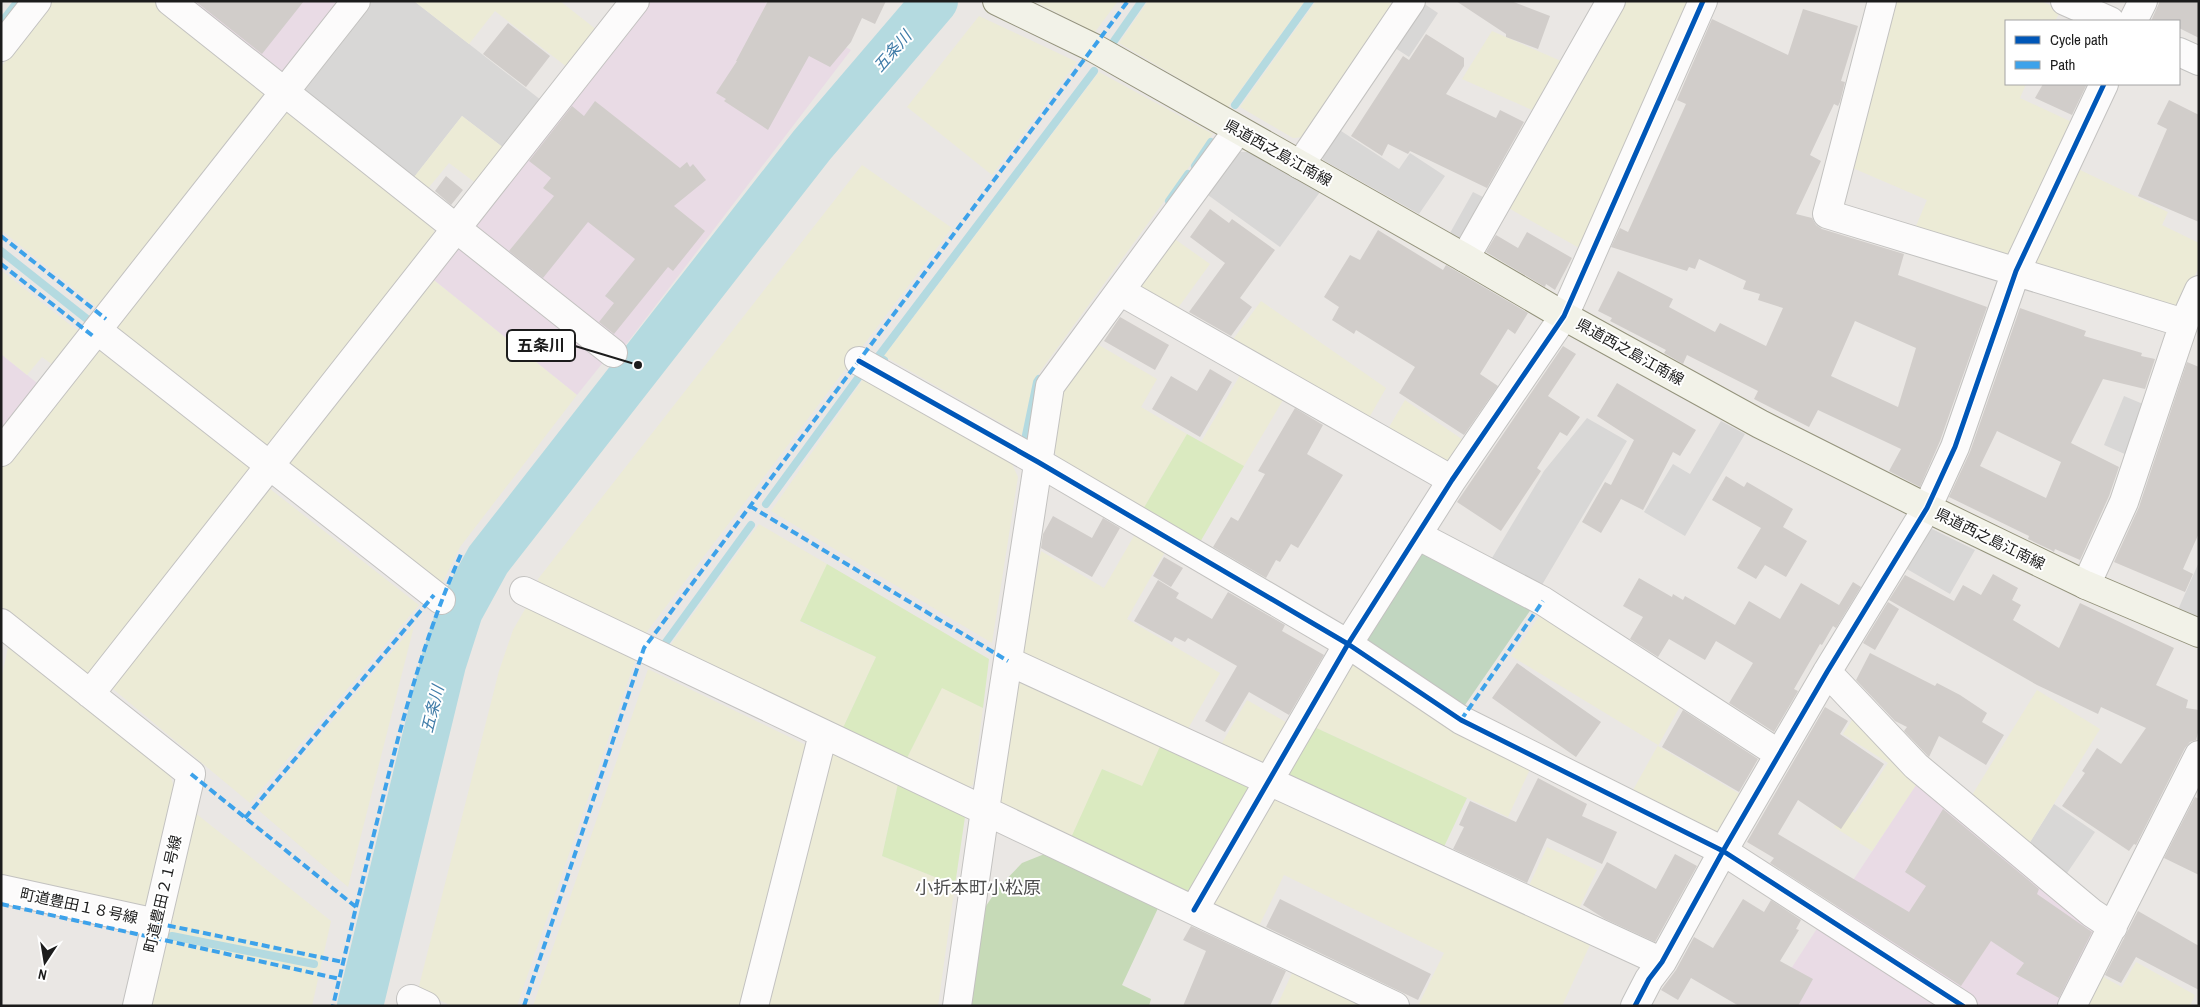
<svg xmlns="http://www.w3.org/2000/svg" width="2200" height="1007" viewBox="0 0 2200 1007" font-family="'Archivo Narrow','Noto Sans JP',sans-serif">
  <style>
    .industrial { fill: #e9dbe5 }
    .religious { fill: #d8d7d6 }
    .farmland { fill: #ecebd6 }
    .grass { fill: #daeac0 }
    .forest { fill: #c6dab7 }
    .cemetery { fill: #c1d6c0 }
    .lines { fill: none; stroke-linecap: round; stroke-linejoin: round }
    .stream { stroke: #b4dae0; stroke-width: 8 }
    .river { stroke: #b4dae0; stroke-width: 46 }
    .building { fill: #d1cdca; fill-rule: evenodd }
    .street-casing { stroke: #c3c2c0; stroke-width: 30 }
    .secondary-casing { stroke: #94937c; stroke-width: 30 }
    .street { stroke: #fcfbfb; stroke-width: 28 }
    .secondary { stroke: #f2f2e8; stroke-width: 28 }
    .quiet { stroke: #3da2ea; stroke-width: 4; stroke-dasharray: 8 4; stroke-linecap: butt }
    .cycleway-casing { stroke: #fff; stroke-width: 8 }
    .cycleway { stroke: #0057b8; stroke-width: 5 }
    .labels { text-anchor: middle; stroke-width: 4; stroke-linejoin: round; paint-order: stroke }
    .street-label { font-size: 15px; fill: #1c1c1c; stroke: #fff }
    .water-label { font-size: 16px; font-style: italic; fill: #407ca8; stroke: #fff }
    .quarter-label { font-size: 18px; fill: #4f4f4f; stroke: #fff }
    .leader { fill: none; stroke: #1c1c1c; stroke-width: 2 }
    .callout-dot { fill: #1c1c1c; stroke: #fff; stroke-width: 2 }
    .callout { fill: #fff; stroke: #1c1c1c; stroke-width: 2 }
    .callout-label { font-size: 16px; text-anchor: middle; font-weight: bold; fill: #1c1c1c }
  </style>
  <rect width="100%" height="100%" fill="#eae7e4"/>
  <!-- industrial -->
  <path class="industrial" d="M181,1H347L280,79Z
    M646,1H763L851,50L624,347L476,231L475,219Z
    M463,248L605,360L577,395L430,277L449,252Z
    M1,354L42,387L1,438Z
    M1920,779L2101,936L2064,1006H1980L1834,909Z
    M1818,927L1940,1006H1767Z"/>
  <!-- religious -->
  <path class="religious" d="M365,1H414L546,104L509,152L462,116L411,181L300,94Z
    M1420,1L1438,13L1409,57L1392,46Z
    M1335,127L1399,169L1410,153L1445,176L1419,214L1323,160L1322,147Z
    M1237,152H1248L1320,192L1280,247L1201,190Z
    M1473,192L1491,201L1461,239L1450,233Z
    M2124,396L2150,407L2134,458L2104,445Z
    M1587,418L1627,441L1539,590L1489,563L1544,471Z
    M1721,421L1745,434L1685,536L1644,512L1673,464L1690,474Z
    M1924,525L1975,550L1950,594L1900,565Z
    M2199,562V621L2177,612Z
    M2054,804L2095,832L2063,879L2027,847Z"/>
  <!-- farmland -->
  <path class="farmland" d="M53,1H153L267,90V102L98,308L1,230V67Z
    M414,1H560L602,34L572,71L495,11L469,44Z
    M1034,1H1118L1095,32Z
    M1148,1H1305L1228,107L1119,43Z
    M1316,1H1388L1396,7L1306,137L1293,138L1240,107Z
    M1621,1H1693L1581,249L1505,206Z
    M1890,1H2041L2061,10L2055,21H2006V84H2026L2020,98L2076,124L2014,257L1913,233L1927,200L1848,166Z
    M979,16L1077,62L992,175L907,107Z
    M1492,31L1568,64L1541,114L1462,79Z
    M1099,72L1213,134L1034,380L1022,435L884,356Z
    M287,111L433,227L436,242L274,448H264L118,332L115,319Z
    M462,116L509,152L481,187L449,163L425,192L411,181Z
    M862,165L952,228L646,633L632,634L539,587L538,579Z
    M2076,168L2168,212L2162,225L2199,243V267L2181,305L2170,310L2031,263Z
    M1169,235L1210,264L1175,312L1140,292L1136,280Z
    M1,270L78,331V342L57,368L42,357L27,375L1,354Z
    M430,277L577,395L460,547L439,590L288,467L285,459Z
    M1261,301L1386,388L1366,423L1229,345Z
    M1092,341L1157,379L1141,407L1187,434L1142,511L1061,464L1050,443L1057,389Z
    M97,343L257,470L91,677L1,606V465Z
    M1243,370L1286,395L1244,466L1201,442Z
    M864,378L1012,464L1018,477L992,643L771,511Z
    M1405,400L1469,444L1453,466L1385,434Z
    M265,485L419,605L250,803L107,684Z
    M759,524L827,564L800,622L876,657L841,732L667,650Z
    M1135,534L1165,552L1127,619L1220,673L1185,734L1021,656L1041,551L1104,588Z
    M528,604L630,650L635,661L517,1006H452L421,992L419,986L499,671L513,630Z
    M1543,611L1683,701L1658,746L1743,796L1726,827L1711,833L1632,792L1658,745L1511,656Z
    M414,626L348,887L257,809Z
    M9,643L169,771L178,800L150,918L1,885V680Z
    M1355,663L1531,767L1508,817L1310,725L1345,665Z
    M648,669L806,745L741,1006H533Z
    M1021,678L1162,742L1142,787L1103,769L1069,842L1008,813L997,794L1015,682Z
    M942,687L983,708L973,785L963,789L905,762Z
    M2037,690L2100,729L2027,847L1969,800Z
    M1247,700L1291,725L1267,765L1218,750Z
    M1857,712L1920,779L1872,851L1834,827L1847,808L1855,813L1888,763L1843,734Z
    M833,749L899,779L882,856L955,885L938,1006H767Z
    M1269,795L1594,936L1562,1006H1418L1444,953L1284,875L1256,932L1212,911L1209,897Z
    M194,812L331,921L312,1006H150Z
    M1547,847L1597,870L1577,913L1527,890Z
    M2136,962L2195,995L2190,1006H2082L2098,974L2122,987Z
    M1293,971L1366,1006H1277Z"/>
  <!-- grass -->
  <path class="grass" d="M1187,434L1244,466L1199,544L1142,511Z
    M827,564L989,659L983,708L942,688L905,762L841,732L876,657L800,621Z
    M1310,725L1467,798L1442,851L1284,777Z
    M1162,742L1249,781L1253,793L1193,893L1183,896L1069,842L1102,769L1142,786Z
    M899,779L966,810L955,885L882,856Z"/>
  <!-- forest -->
  <path class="forest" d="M1047,853L1159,906L1122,985L1151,999L1149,1006H968L982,912L998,888L1022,863Z"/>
  <!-- cemetery -->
  <path class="cemetery" d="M1429,549L1534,605L1463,708L1368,645L1365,633L1417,551Z"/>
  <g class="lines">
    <!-- stream -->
    <path class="stream" d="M1,23L18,1
      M1114,41L1142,1
      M1235,105L1310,1
      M1195,166L1211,142
      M1169,201L1188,174
      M1,251L92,323
      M884,360L878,357L1094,71
      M1026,435L1037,382L1039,379
      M766,504L858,378
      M666,642L751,525
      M172,936L314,964
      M354,973L367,980"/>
    <!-- river -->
    <path class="river" d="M360,1006L443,664L460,611L488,560L812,145L935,1"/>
  </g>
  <!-- building -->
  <path class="building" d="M195,1H304L262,54Z
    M768,1H886L875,24L862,18L851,42L830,67L809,56L768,130L724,101L726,99L716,93L737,61H736Z
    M1456,1H1511L1550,16L1538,49L1506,37V34Z
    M2160,1H2199V38L2179,28V21H2151Z
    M1803,9L1858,26L1841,81L1845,82L1840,102L1838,106L1834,104L1810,155L1821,161L1796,214L1812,218L1816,225L1822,229L1904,254L1898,275L1987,307L1940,441L1920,487L1889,471L1901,449L1818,410L1809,427L1754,399L1758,391L1687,355L1683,364L1664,353L1666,350L1610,321L1612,318L1598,311L1618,271L1673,299L1669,307L1715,332L1720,323L1766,346L1783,308L1758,300L1760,294L1743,289L1746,281L1699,259L1695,269L1689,267L1687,271L1611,247L1620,228L1628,232L1686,104L1677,100L1712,19L1788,55ZM1855,321L1916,348L1898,407L1831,376Z
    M508,23L550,56L526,87L483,54Z
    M1426,34L1464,58V66L1446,94L1496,118L1500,110L1524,122L1487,188L1410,151L1408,154L1388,144L1382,156L1351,136L1403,56L1409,60Z
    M2043,84H2087L2072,115L2035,98Z
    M2169,100L2199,115V222L2138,196L2167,129L2157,124Z
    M595,101L680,168L687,162L690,167L693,164L706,180L674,206L705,231L673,271L668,267L614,334L599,322L614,303L605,296L635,259L588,222L543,278L509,251L554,196L543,188L551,178L529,161L572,106L584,116Z
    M446,176L463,190L451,205L435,191Z
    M1210,209L1229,223L1232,219L1275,250L1240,298L1252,307L1231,336L1189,312L1225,263L1190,237Z
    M1378,230L1443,270L1446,265L1528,313L1515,334L1508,329L1480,374L1498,386L1464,435L1399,393L1415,367L1356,330L1354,334L1332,320L1339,307L1324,297L1350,255L1360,260Z
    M1527,232L1572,258L1555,290L1546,284L1545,287L1486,252L1496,235L1518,248Z
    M2020,308L2086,331L2084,336L2142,353L2141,356L2155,359L2145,389L2103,379L2071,443L2119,467L2109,496L2080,560L2055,549L2054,552L2051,550L2028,539L2029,536L1949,497L1970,452ZM1997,431L2061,462L2046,498L1980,466Z
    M1120,317L1169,345L1155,370L1104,341Z
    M1563,346L1576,354L1548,396L1580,417L1567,436L1560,432L1537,468L1541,471L1501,531L1457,502Z
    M2187,362L2199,367V533L2183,569L2193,574L2185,592L2114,562L2139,507Z
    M1210,369L1232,382L1200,437L1152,409L1171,376L1197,391Z
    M1617,383L1696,430L1680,456L1673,452L1643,510L1621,499L1601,533L1582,522L1605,482L1611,485L1634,440L1597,416Z
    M1295,408L1323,425L1307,454L1343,475L1298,548L1291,544L1280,562L1276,560L1266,578L1213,547L1231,517L1238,521L1265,474L1258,471Z
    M1726,476L1744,487L1747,482L1793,509L1783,527L1807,541L1786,577L1765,565L1756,579L1737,568L1761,528L1712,500Z
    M1053,516L1092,538L1103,518L1120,528L1092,577L1041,548L1043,534Z
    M1164,557L1183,568L1171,587L1153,576Z
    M1993,574L2018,588L2012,600L2021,605L2013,620L2059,648L2080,603L2174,648L2156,685L2188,700L2186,708L2199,710V729L2196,740L2190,742L2185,748L2136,845L2134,844L2129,851L2062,806L2085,773L2082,771L2097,748L2121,764L2146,728L2101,707L2098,714L2037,685L1889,600L1905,575L1954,601L1963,585L1981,595Z
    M1639,578L1672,597L1673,594L1683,600L1685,596L1735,625L1749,601L1780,619L1801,583L1839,605L1853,582L1861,587L1836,628L1833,626L1822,645L1820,644L1794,689L1798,691L1774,732L1729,703L1753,663L1716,641L1705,660L1669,639L1658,657L1630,639L1643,617L1623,606Z
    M1158,580L1179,593L1176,598L1212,619L1228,592L1285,625L1282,631L1324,655L1289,715L1249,692L1225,732L1205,721L1237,666L1188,638L1185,642L1175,637L1172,642L1134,621Z
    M1888,602L1899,609L1875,650L1863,643Z
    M1870,653L1935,686L1937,683L1960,695L1987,713L1982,722L2004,735L1986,765L1939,736L1929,757L1927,755L1904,731L1907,727L1895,721L1856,680Z
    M1517,663L1601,722L1576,757L1492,698Z
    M1825,707L1848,721L1840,734L1884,764L1841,829L1798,800L1778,834L1909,912L1926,886L1905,872L1943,809L2039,889L2037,894L2092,932L2059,998L2016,974L2024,963L1991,941L1961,986L1770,863L1774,858L1747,842Z
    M1683,710L1758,759L1739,792L1662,747Z
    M1538,778L1587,804L1582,816L1617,832L1602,864L1547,838L1527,883L1453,849L1464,827L1459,825L1470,801L1516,822Z
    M2195,797L2199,799V875L2164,858Z
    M1675,854L1697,866L1655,942L1605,919L1583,905L1607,862L1656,889Z
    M1280,899L1431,974L1418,1000L1266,927Z
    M1743,899L1764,912L1771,900L1801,920L1796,929L1799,930L1780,961L1813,979L1798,1006H1739L1691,978L1678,1000L1661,990L1676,970L1694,937L1713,948Z
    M2138,911L2199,946V990L2136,957L2121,983L2105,975Z
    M1191,926L1286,971L1270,1006H1183L1206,951L1183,940Z"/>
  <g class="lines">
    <!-- street casing -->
    <g class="street-casing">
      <path id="street" d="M170,1L613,353
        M1882,1L1827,214L2184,323
        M2065,1L2110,21
        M2133,21L2143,1
        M1,47L37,1
        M2179,52L2199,61
        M1300,165L1411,1
        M1465,258L1611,1
        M1120,291L1452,480
        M97,330L441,600
        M859,361L1038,462L1348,644L1461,720L1723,851L1963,1006
        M1,452L356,1
        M1417,535L1543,601L1779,754
        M2086,585L2124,502L2184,323L2199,290
        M524,591L1395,1006
        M1,623L191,774L137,1006
        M1008,661L1662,962
        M1827,672L1916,766L2092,913L2113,927
        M90,694L635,1
        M1,889L156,923
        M1194,910L1348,644L1452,480L1564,316L1703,1
        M411,999L426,1006
        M754,1006L823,734
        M957,1006L985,810L1050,386L1238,130
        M1635,1006L1649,979L1662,962L1723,851L1827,672L1927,508L1955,447L2016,271L2104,84
        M2072,1006L2199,755"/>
    </g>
    <!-- secondary casing -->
    <g class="secondary-casing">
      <path id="secondary" d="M997,1L1094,48L1465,258L1564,316L1760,424L1927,508L2086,585L2199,633"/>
    </g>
    <!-- street -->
    <use href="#street" class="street"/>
    <!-- secondary -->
    <use href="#secondary" class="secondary"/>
    <!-- quiet -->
    <path class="quiet" d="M1,236L106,319
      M1,264L93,336
      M750,506L1008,661
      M1461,720L1543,601
      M191,774L356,907L333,1006
      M245,818L434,595
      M1,904L340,979
      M356,907C386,788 411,665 462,552
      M156,923L343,962
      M524,1006L644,648L1128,1"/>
    <!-- cycleway casing -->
    <g class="cycleway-casing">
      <path id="cycleway" d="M859,361L1038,462L1348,644L1461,720L1723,851L1963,1006
        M1194,910L1348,644L1452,480L1564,316L1703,1
        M1635,1006L1649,979L1662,962L1723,851L1827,672L1927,508L1955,447L2016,271L2104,84"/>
    </g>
    <!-- cycleway -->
    <use href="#cycleway" class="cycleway"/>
  </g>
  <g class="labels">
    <!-- street labels -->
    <g class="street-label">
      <text transform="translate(1278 153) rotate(29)" y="5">県道西之島江南線</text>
      <text transform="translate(1630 352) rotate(29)" y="5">県道西之島江南線</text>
      <text transform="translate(1990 539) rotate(26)" y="5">県道西之島江南線</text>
      <text transform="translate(163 894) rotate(-77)" y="5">町道豊田２１号線</text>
      <text transform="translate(79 906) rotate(12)" y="5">町道豊田１８号線</text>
    </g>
    <!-- water labels -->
    <g class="water-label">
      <text transform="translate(892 51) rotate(-49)" y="6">五条川</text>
      <text transform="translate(432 709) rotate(-76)" y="6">五条川</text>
    </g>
    <!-- quarter labels -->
    <g class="quarter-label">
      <text x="978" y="894">小折本町小松原</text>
    </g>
  </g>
  <!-- callouts -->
  <path class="leader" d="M638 365L575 346"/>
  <circle class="callout-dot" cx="638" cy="365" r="5"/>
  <rect class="callout" x="507" y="330" width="68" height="31" rx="5"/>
  <g class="callout-label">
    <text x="541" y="351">五条川</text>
  </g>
  <!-- border -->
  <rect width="2200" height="1007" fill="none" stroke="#1c1c1c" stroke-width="5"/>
  <!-- legend -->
  <rect x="2005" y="20" width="175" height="65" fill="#ffffff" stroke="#a4a4a4"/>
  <rect x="2015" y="36" width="25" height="8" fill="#0057b8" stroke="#a4a4a4"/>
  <text x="2050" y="45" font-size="15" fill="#1c1c1c">Cycle path</text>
  <rect x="2015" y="61" width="25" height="8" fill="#3da2ea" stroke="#a4a4a4"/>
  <text x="2050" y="70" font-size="15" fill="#1c1c1c">Path</text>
  <!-- north arrow -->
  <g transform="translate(45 962) rotate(192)" stroke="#ffffff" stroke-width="4" paint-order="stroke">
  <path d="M0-4L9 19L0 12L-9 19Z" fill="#1c1c1c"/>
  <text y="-8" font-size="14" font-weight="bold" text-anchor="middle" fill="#1c1c1c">N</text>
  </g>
</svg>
